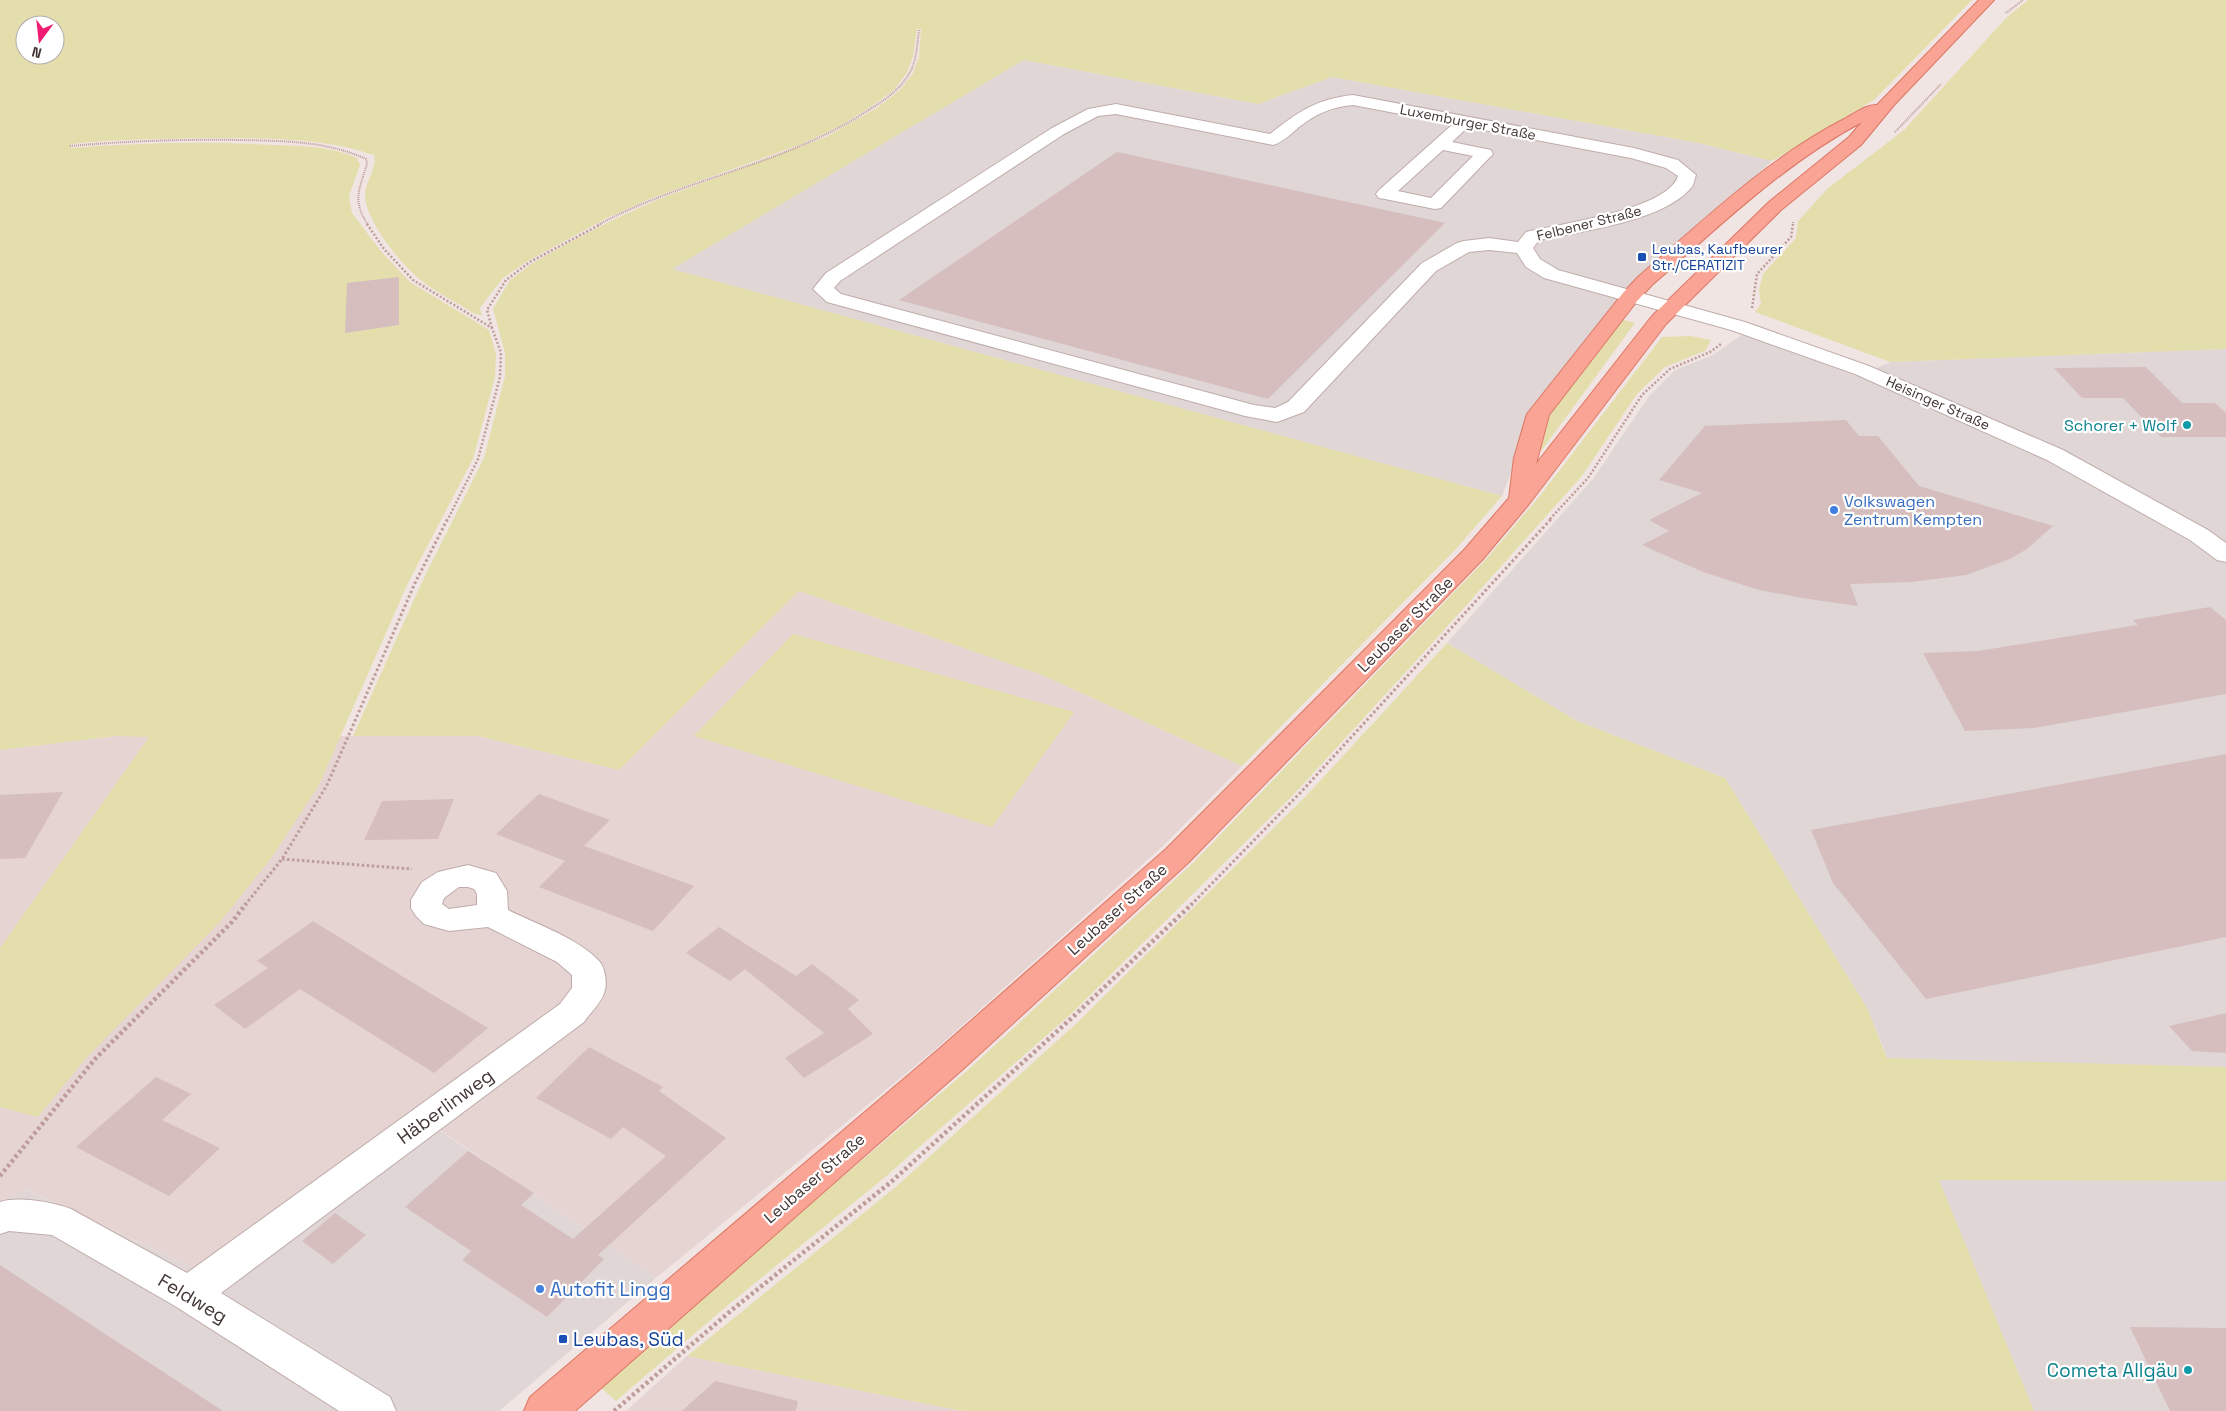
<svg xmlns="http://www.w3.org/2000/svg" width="2226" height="1411" viewBox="0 0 2226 1411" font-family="'Space Grotesk',sans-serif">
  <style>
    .residential { fill: #e5d4d2 }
    .industrial { fill: #e0d6d6 }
    .green { fill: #e4dead; fill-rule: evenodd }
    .building { fill: #d5bebd }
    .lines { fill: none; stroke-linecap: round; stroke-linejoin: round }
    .minor-casing { stroke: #bfacaa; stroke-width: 2 }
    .major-casing { stroke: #dd7665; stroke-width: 2 }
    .path-far3 { stroke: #bd9c99; stroke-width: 2; stroke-dasharray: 1 1; stroke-linecap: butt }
    .path-far2 { stroke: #bd9c99; stroke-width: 2.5; stroke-dasharray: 2 2; stroke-linecap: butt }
    .path-far1 { stroke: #bd9c99; stroke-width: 3; stroke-dasharray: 2.5 2.5; stroke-linecap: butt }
    .path { stroke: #bd9c99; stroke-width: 4.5; stroke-dasharray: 3 3; stroke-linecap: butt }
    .minor { fill: #fff; fill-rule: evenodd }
    .major { fill: #f9a494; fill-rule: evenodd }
    .transit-dot { fill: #1a4fb4; stroke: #fff; stroke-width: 2 }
    .culture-dot { fill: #0f9aa8; stroke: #fff; stroke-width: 2 }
    .shop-dot { fill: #3f7fe0; stroke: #fff; stroke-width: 2 }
    .labels { text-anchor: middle; stroke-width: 4.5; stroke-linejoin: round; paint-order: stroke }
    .far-street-label { font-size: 14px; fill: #423534; stroke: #fff }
    .far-transit-label { font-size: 14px; fill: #164399; stroke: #fff; text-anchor: start }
    .culture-label { font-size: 16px; fill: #0d838f; stroke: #fff; text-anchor: end }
    .shop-label { font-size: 16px; fill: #366cbe; stroke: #fff; text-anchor: start }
    .street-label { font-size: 16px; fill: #423534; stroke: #fff }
    .near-street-label { font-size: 19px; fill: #423534; stroke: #fff }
    .near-shop-label { font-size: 19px; fill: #366cbe; stroke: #fff; text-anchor: start }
    .near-transit-label { font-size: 19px; fill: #164399; stroke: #fff; text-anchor: start }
    .near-culture-label { font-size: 19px; fill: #0d838f; stroke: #fff; text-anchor: end }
  </style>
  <rect width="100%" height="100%" fill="#f1e5e4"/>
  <!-- residential -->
  <path class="residential" d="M799,591L1042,675L1242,766L1163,846L937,1048L656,1278L434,1126L225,1283L26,1189L0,1203V750L117,736H478L619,770Z
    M687,1356L962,1411H626Z"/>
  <!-- industrial -->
  <path class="industrial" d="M1024,60L1258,104L1332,77L1699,143L1772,161L1625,292L1516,459L1502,496L671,269Z
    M1743,334L1856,376L1891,362L2226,349V1411H2034L1867,1008L1725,778L1577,721L1447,643L1593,479L1649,396L1675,370L1713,355Z
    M433,1126L656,1278L499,1411H0V1203L25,1189L225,1283Z"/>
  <!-- green -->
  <path class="green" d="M0,0H1972L1874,100L1772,161L1699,143L1332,77L1258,104L1024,60L672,269L1502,496L1455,550L1242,766L1042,675L799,591L619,770L478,736H353L421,584L484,458L505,376V353L493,309L510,280L533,263L570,242L615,219L659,199L826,137L878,107L900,90L913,73L919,57L921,29H917L913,57L907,73L894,90L872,106L840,126L802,144L652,198L607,218L528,261L503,278L480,308L482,316L473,313C456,302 432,290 418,278C399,262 365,219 365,195C365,181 377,170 374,155C321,137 261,138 205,138C160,139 116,139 72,144L70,148C138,143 206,141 274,145C302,146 331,146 357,158L360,165L349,196L352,213L380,250L410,282L489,330L496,354L495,377L473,459L408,583L319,785L272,857L220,922L86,1058L38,1117L0,1107V948L149,737L117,736L0,750ZM25,25H55V55H25Z
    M2028,0H2226V349L1890,362L1755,312L1761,304L1759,290L1763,274L1796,238L1798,221L1827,189L1904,130L2007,17Z
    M1621,319L1635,323L1542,450L1533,448L1544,417Z
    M1691,336L1711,340L1705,351L1665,367L1637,394L1582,476L1436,639L1298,790L1072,1013L884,1178L728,1305L616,1401L598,1385L969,1069L1194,862L1488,557L1539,497L1662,337Z
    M793,634L1074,712L992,827L694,736Z
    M1447,643L1577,721L1725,778L1867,1008L1887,1058L2226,1067V1181L1939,1180L2034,1411H962L687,1356L897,1186L1080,1020L1307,795Z"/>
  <!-- building -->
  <path class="building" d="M1117,152L1445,223L1268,399L899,300Z
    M399,277V325L345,333L347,283Z
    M2146,367L2182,403H2215L2226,413V437H2161L2123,398H2082L2054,368Z
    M1846,420L1859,436H1878L1919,486L2053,526L2027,549L2010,559L1966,575L1912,582L1850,584L1858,606L1802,598L1759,590L1703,572L1642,545L1669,531L1649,520L1702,493L1659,480L1705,426Z
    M2210,607L2226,620V694L2034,728L1965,731L1923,653L1978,651L2138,625L2133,620Z
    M2226,754V937L1926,999L1833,883L1811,830Z
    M63,792L25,858L0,859V795Z
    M539,794L610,820L584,846L694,886L653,931L539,887L565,861L496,834Z
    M454,799L438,839L364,840L382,801Z
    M313,921L410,981L488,1028L434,1073L300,989L245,1029L214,1005L268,968L257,961Z
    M719,927L796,976L812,964L859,1000L848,1009L873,1034L804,1078L785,1058L824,1033L745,969L730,981L686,953Z
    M2226,1013V1053L2192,1051L2169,1026Z
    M589,1047L663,1087L659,1091L726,1138L598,1255L604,1259L547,1317L462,1260L471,1251L405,1207L468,1151L534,1193L521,1205L573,1239L666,1156L623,1127L611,1139L536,1098Z
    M156,1077L191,1094L162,1120L220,1148L169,1196L76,1147Z
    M335,1213L366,1235L333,1264L302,1241Z
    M0,1265L35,1288L223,1411H0Z
    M2130,1327L2226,1328V1411H2170Z
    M715,1381L798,1401L796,1411H682Z"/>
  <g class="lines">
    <!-- minor casing -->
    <g class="minor-casing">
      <path id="minor" d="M1353,95L1634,148L1678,160L1696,175C1694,180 1694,186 1690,189C1660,222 1582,231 1539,240L1533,248L1540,259L1558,270L1745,322L1869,366L2063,450L2208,530L2226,543V562L2217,560L2190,540L2047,460L1855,374L1731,330L1544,278L1526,267L1517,253L1489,250L1469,252L1436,271L1304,412L1277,422L1245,416L827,302L813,289L826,273L1052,128L1088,109L1116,104L1270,134C1298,112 1316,99 1353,95ZM1353,105L1453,124L1379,190L1376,194L1379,198L1385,199L1435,209L1441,208L1493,154L1491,150L1452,142L1468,127L1631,158L1666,168L1678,176C1668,210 1558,224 1526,232L1518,242L1489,238L1464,241L1457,243L1422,263L1288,402L1275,408L1254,405L841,294L834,288L840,281L1064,134L1098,116L1116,114L1273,145C1283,142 1291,134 1299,127C1316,114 1331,107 1353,105ZM1443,150L1473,156L1431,198L1398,191Z
        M468,865L496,873L507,891L508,910C536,924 578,938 599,961C605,967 607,982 605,990C603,1001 590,1013 584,1022L221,1293L390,1397L396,1411H339L175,1306L52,1235L9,1231L0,1234V1202C18,1196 53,1202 71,1209L187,1273L560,1004L572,988V975L557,962L488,927L449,931L424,924L416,916L411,908V900L422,882L438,872ZM459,887H468L474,889L477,894V905L449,909L442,904L444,898Z"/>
    </g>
    <!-- major casing -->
    <g class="major-casing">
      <path id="major" d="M1979,0H1994L1894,105L1861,145L1781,210L1666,324L1529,504L1482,560L1188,863L963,1069L575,1411H524L530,1397L939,1049L1166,849L1464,550L1509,498L1514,458L1527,414L1623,293L1638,277C1704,220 1768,158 1846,118C1855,113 1867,104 1877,105ZM1862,122L1849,137L1769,202L1652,316L1536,464L1549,415L1637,301L1652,285C1719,227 1783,164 1862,122Z"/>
    </g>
    <!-- path-far3 -->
    <path class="path-far3" d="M2006,13L2023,0
      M1895,132L1941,84
      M70,146C127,141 185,139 242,140C284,141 327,141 366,159L367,164C359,191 352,200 368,225
      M598,225C684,178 785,165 867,111C883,101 899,91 909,74C917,61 917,45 919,30
      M1793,225V221"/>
    <!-- path-far2 -->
    <path class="path-far2" d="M367,224L384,249L413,280L492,328L501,353L500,377L478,459L448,519
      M1752,308L1757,274L1791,237L1793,224
      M492,328L487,310L506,280L530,262L601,224
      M1550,519L1588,478L1642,395L1670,369L1710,352L1721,344"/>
    <!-- path-far1 -->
    <path class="path-far1" d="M282,859L412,869
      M245,905L282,859L327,785L415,583L448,518
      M1191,905L1301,792L1552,518"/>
    <!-- path -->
    <path class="path" d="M0,1176L95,1059L232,922L246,904
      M614,1411L733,1309L891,1182L1075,1015L1192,904"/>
    <!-- minor -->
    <use href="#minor" class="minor"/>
    <!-- major -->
    <use href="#major" class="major"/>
  </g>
  <!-- markers -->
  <g class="transit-dot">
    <rect x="1637" y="252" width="10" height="10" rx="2.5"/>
    <rect x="558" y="1334" width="10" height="10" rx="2.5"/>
  </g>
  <g class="culture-dot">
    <circle cx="2187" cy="425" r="5"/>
    <circle cx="2188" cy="1370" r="5"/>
  </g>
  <g class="shop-dot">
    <circle cx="1834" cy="510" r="5"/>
    <circle cx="540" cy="1289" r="5"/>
  </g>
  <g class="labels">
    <!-- far-street labels -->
    <g class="far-street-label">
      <text transform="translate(1468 122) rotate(11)" y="5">Luxemburger Straße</text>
      <text transform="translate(1589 223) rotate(-14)" y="5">Felbener Straße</text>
      <text transform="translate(1938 403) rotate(24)" y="5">Heisinger Straße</text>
    </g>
    <!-- far-transit labels -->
    <g class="far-transit-label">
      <text x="1652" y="254">Leubas, Kaufbeurer<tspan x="1652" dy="16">Str./CERATIZIT</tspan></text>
    </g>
    <!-- culture labels -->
    <g class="culture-label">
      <text x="2177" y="431">Schorer + Wolf</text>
    </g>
    <!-- shop labels -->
    <g class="shop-label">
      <text x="1844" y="507">Volkswagen<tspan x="1844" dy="18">Zentrum Kempten</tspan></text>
    </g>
    <!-- street labels -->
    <g class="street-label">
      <text transform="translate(1405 624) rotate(-45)" y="6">Leubaser Straße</text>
      <text transform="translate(1117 909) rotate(-42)" y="6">Leubaser Straße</text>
      <text transform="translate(814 1178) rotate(-41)" y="6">Leubaser Straße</text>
    </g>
    <!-- near-street labels -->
    <g class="near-street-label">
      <text transform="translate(445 1106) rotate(-36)" y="7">Häberlinweg</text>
      <text transform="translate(193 1298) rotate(31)" y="7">Feldweg</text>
    </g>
    <!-- near-shop labels -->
    <g class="near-shop-label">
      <text x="550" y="1296">Autofit Lingg</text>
    </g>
    <!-- near-transit labels -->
    <g class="near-transit-label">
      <text x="573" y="1346">Leubas, Süd</text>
    </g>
    <!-- near-culture labels -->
    <g class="near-culture-label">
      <text x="2178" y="1377">Cometa Allgäu</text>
    </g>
  </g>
  <!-- north arrow -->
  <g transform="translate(40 40) rotate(195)"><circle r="24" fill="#ffffff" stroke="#b3aeae"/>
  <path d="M0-4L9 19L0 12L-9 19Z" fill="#f01b72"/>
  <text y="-8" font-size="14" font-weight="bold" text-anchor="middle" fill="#423534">N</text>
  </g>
</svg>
